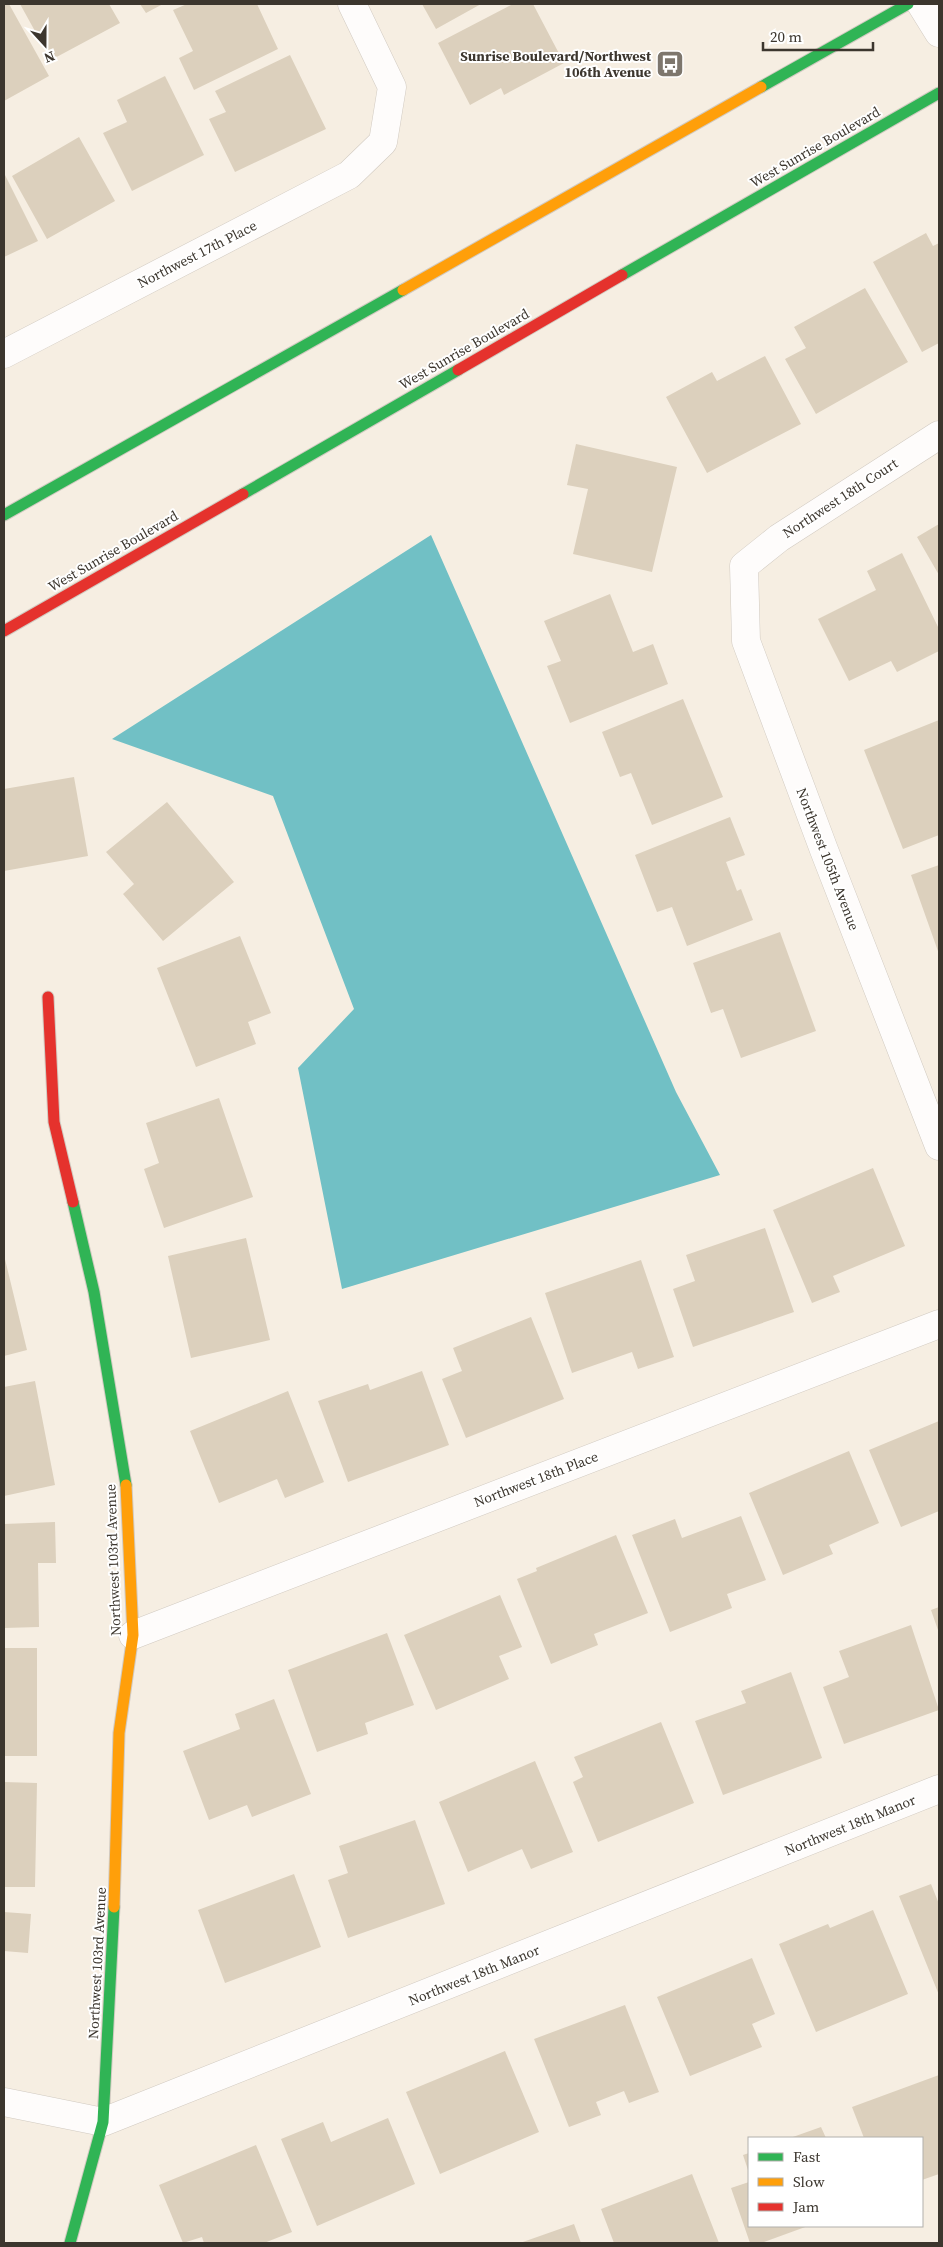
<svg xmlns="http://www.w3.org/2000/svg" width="943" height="2247" viewBox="0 0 943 2247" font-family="'Source Serif 4',serif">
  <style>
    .water { fill: #71c0c5 }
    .building { fill: #dcd0bd }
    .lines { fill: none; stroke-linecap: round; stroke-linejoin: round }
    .street-casing { stroke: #d1cac1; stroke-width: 29 }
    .fast-casing { stroke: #d1cac1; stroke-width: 13 }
    .slow-casing { stroke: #d1cac1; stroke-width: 13 }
    .jam-casing { stroke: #d1cac1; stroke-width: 13 }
    .street { stroke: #fefcfb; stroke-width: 28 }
    .fast { stroke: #30b455; stroke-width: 11 }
    .slow { stroke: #ff9f0a; stroke-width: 11 }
    .jam { stroke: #e5322d; stroke-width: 11 }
    .labels { text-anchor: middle; stroke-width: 4; stroke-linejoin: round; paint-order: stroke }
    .poi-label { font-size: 14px; font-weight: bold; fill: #3c362e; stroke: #fff; text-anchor: end }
    .street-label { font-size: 14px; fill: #3c362e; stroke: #fff }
  </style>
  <rect width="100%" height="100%" fill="#f6eee2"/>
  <!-- water -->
  <path class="water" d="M431,535L676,1092L720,1175L342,1289L298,1068L354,1009L273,796L112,739Z"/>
  <!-- building -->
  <path class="building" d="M4,4H9L49,76L4,101Z
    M20,4H109L120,23L51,60Z
    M140,4H163L146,13Z
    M187,4H257L278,49L194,90L179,58L193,51L173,10Z
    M422,4H481L436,29Z
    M513,4H533L564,63L504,95L501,88L470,105L438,43Z
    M290,55L326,129L235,172L209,119L226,112L215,91Z
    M165,76L204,155L132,191L103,133L127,122L117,100Z
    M79,137L115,201L47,239L12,176Z
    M4,173L38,241L4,257Z
    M926,233L933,246L939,243V343L922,352L873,262Z
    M865,288L908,362L816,414L785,359L806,348L794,327Z
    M765,356L801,424L707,473L666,397L712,372L717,381Z
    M576,444L677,467L652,572L573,554L588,489L567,485Z
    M939,524V575L917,537Z
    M902,553L939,629V651L897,672L891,661L849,681L818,619L876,590L867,571Z
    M610,594L633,652L653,644L668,684L570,723L547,666L561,661L544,621Z
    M683,699L723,797L652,825L631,773L620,777L602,732Z
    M939,720V835L903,849L864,750Z
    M74,777L88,856L4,871V789Z
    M167,802L234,882L163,941L123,894L134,884L106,852Z
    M730,817L745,855L726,862L737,891L741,889L753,920L687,946L672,907L657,912L635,855Z
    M939,865V954L911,875Z
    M780,932L816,1031L741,1058L723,1009L711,1013L693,963Z
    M240,936L271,1013L248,1022L256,1044L196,1067L157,968Z
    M219,1098L253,1197L164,1228L144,1169L159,1163L146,1123Z
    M873,1168L905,1246L833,1276L840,1292L812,1303L773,1210Z
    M765,1228L794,1312L693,1347L673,1289L695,1281L686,1255Z
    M246,1238L270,1340L191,1358L168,1256Z
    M4,1255L27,1350L4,1356Z
    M641,1260L674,1357L638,1369L632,1352L572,1373L545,1293Z
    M531,1317L564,1399L466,1438L442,1379L462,1371L453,1348Z
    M422,1371L449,1445L348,1482L318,1401L368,1384L370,1390Z
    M35,1381L55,1485L4,1496V1387Z
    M288,1391L324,1482L285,1498L277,1479L219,1503L190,1431Z
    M939,1421V1511L901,1527L869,1450Z
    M849,1451L879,1523L829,1545L833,1554L783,1575L749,1493Z
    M741,1516L766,1580L727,1594L732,1608L670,1632L632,1535L675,1519L682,1538Z
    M55,1522L56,1563H38L39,1627L4,1628V1524Z
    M616,1535L648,1613L594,1634L598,1645L551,1664L517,1579L537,1571L536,1568Z
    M500,1595L522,1647L499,1656L509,1679L436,1710L404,1635Z
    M939,1607V1633L931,1610Z
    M911,1625L939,1710L844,1744L823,1687L849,1677L839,1651Z
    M387,1633L414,1705L365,1723L368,1734L317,1752L288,1670Z
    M4,1648H37V1756H4Z
    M791,1672L822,1758L723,1795L695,1721L746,1703L741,1691Z
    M274,1699L311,1794L252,1817L247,1805L209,1820L183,1751L240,1729L235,1714Z
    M661,1722L694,1803L598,1842L573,1782L583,1777L574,1757Z
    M535,1761L573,1852L531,1869L522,1849L468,1872L439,1802Z
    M4,1782L37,1783L35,1887H4Z
    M415,1820L445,1904L348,1938L328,1880L348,1873L339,1846Z
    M294,1874L321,1947L225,1983L198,1910Z
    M931,1884L939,1904V1995L899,1896Z
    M873,1910L908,1994L816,2032L779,1944L828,1924L830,1928Z
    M4,1912L31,1914L28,1953L4,1951Z
    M752,1958L775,2014L752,2024L762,2047L690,2076L657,1997Z
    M625,2005L659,2092L629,2103L624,2091L596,2102L601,2115L569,2127L534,2039Z
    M505,2051L539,2132L440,2174L406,2092Z
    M939,2075V2174L922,2180V2138H864L852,2107Z
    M388,2118L415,2184L317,2226L281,2139L323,2122L331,2142Z
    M821,2127L826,2138H790Z
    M256,2145L292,2232L264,2243H204L202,2237L183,2243L159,2185Z
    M749,2153V2173L743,2155Z
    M692,2174L719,2243H614L601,2209Z
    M749,2182V2226H808L761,2243H750L731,2188Z
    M574,2224L581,2243H520Z"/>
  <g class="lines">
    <!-- street casing -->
    <g class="street-casing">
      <path id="street" d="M921,4L939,33
        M4,354L349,175L383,142L392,87L352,4
        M939,435L779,538L744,566L746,641L824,850L939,1146
        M133,1635L939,1324
        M4,2102L103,2122L939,1789"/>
    </g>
    <!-- fast casing -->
    <g class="fast-casing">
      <path id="fast" d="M761,87L908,4
        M622,275L939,93
        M243,494L458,370
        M4,515L403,290
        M73,1202L94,1292L126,1485
        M70,2243L103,2122L114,1907"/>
    </g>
    <!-- slow casing -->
    <g class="slow-casing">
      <path id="slow" d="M403,290L761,87
        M114,1907L119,1733L133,1635L126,1485"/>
    </g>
    <!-- jam casing -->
    <g class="jam-casing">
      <path id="jam" d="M458,370L622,275
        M4,631L243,494
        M48,997L54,1122L73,1202"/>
    </g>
    <!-- street -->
    <use href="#street" class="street"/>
    <!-- fast -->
    <use href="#fast" class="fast"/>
    <!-- slow -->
    <use href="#slow" class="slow"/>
    <!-- jam -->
    <use href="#jam" class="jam"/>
  </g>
  <!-- icons -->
  <defs>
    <g id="bus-square" transform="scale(1.4375)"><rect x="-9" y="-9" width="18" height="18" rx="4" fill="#7d766d" stroke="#fff"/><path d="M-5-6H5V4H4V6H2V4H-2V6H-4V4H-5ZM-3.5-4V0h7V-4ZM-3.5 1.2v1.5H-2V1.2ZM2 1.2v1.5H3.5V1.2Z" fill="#fff"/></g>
  </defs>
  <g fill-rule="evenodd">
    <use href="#bus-square" x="670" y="64"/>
  </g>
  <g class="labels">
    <!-- poi labels -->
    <g class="poi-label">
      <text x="651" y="61">Sunrise Boulevard/Northwest<tspan x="651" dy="16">106th Avenue</tspan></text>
    </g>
    <!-- street labels -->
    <g class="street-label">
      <text transform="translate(815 147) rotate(-30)" y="5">West Sunrise Boulevard</text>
      <text transform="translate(197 254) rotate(-27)" y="5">Northwest 17th Place</text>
      <text transform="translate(464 349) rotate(-30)" y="5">West Sunrise Boulevard</text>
      <text transform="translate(840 498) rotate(-33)" y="5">Northwest 18th Court</text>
      <text transform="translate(113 551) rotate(-30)" y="5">West Sunrise Boulevard</text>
      <text transform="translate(828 859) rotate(69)" y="5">Northwest 105th Avenue</text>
      <text transform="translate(536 1479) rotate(-21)" y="5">Northwest 18th Place</text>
      <text transform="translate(113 1560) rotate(-92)" y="5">Northwest 103rd Avenue</text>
      <text transform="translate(850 1825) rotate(-22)" y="5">Northwest 18th Manor</text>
      <text transform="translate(97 1963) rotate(-87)" y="5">Northwest 103rd Avenue</text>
      <text transform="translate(474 1975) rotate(-22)" y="5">Northwest 18th Manor</text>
    </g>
  </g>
  <!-- border -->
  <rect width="943" height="2247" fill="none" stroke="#3c362e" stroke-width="10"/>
  <!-- legend -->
  <rect x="748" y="2137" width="175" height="90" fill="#ffffff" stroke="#b1afab"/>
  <rect x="758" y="2153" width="25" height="8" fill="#30b455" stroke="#b1afab"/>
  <text x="793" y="2162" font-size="15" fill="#3c362e">Fast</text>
  <rect x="758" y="2178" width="25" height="8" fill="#ff9f0a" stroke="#b1afab"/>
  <text x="793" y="2187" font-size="15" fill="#3c362e">Slow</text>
  <rect x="758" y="2203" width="25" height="8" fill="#e5322d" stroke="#b1afab"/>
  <text x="793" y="2212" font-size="15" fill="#3c362e">Jam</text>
  <!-- north arrow -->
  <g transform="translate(45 45) rotate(159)" stroke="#ffffff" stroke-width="4" paint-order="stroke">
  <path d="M0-4L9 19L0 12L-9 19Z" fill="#3c362e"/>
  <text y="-8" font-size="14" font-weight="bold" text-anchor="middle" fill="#3c362e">N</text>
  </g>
  <!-- scale -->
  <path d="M763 42v8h110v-8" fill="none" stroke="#3c362e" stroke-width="2.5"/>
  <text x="770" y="42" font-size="15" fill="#3c362e" stroke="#ffffff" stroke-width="4" paint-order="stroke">20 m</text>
</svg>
